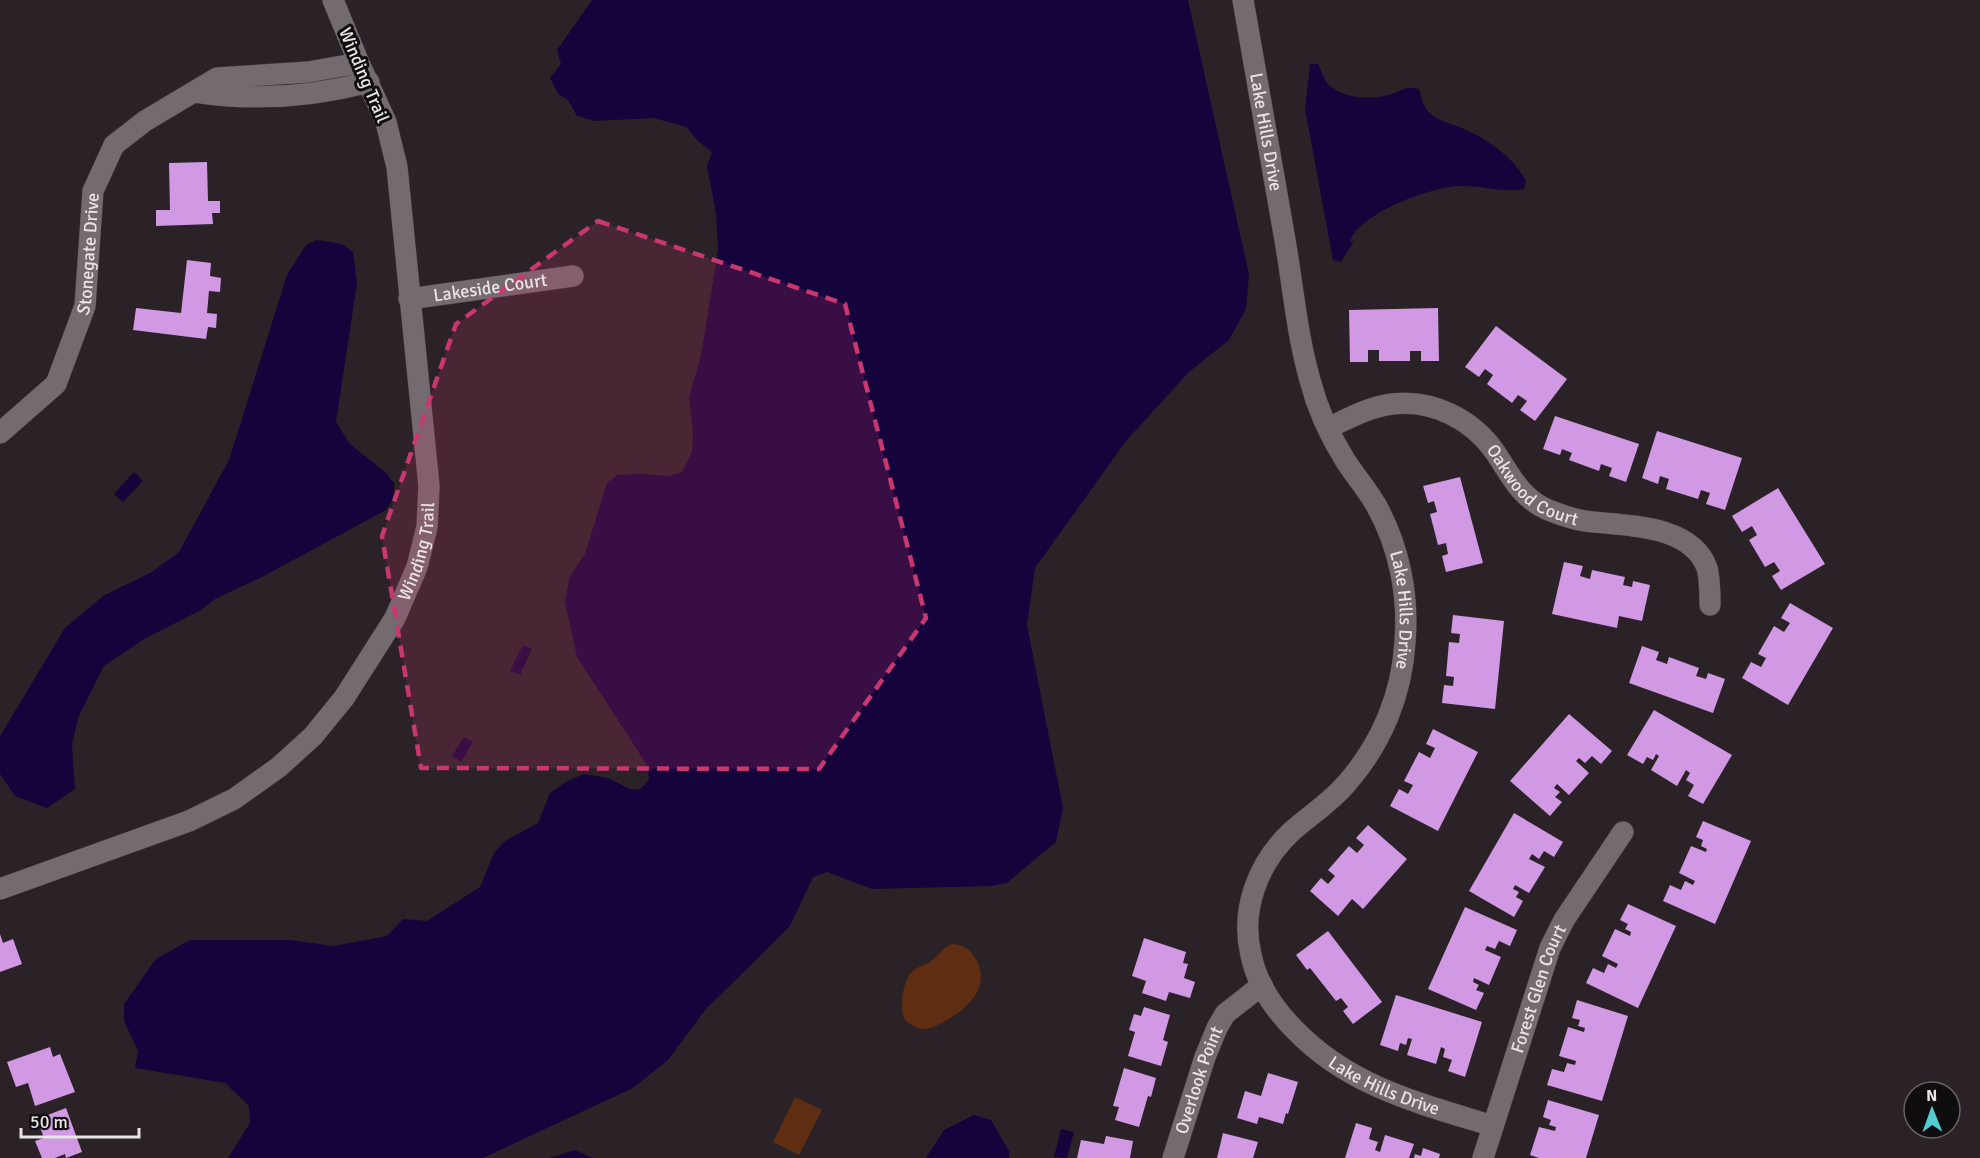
<svg xmlns="http://www.w3.org/2000/svg" width="1980" height="1158" viewBox="0 0 1980 1158" font-family="Signika,sans-serif">
  <style>
    .green { fill: #5f2d11 }
    .water { fill: #15043b }
    .building { fill: #d198e4 }
    .lines { fill: none; stroke-linecap: round; stroke-linejoin: round }
    .minor-casing { stroke: #464043; stroke-width: 22 }
    .minor { stroke: #746b70; stroke-width: 21 }
    .marked { fill: #c83770; fill-opacity: 0.2; stroke: #c83770; stroke-width: 4.5; stroke-dasharray: 12 8; stroke-linejoin: round }
    .labels { text-anchor: middle; stroke-width: 6; stroke-linejoin: round; paint-order: stroke }
    .street-label { font-size: 18px; fill: #e9e4e6; stroke: #100d0e }
  </style>
  <rect width="100%" height="100%" fill="#2a2226"/>
  <!-- green -->
  <path class="green" d="M952,944C964,945 971,950 977,961C993,993 957,1017 931,1028C925,1030 919,1029 914,1026C911,1024 908,1023 906,1021C898,1011 903,981 911,973C916,967 925,965 931,961C940,955 940,949 952,944Z
    M795,1097L822,1110L799,1155L773,1142Z"/>
  <!-- water -->
  <path class="water" d="M592,0H1188L1249,274L1246,309L1229,340L1189,372L1126,441L1035,568L1027,625L1063,808L1056,842L1007,883L991,886L872,889L827,872L813,877L790,926L705,1010L668,1060L633,1088L483,1158H228L250,1123L249,1106L225,1083L135,1068L138,1051L124,1021V1004L156,959L190,940H290L334,946L387,936L403,919L427,921L480,887L494,853L505,841L538,823L550,793L566,782L584,774L608,778L630,789L639,790L649,780L647,765L577,657L565,602L570,576L585,554L607,483L617,475L641,474L669,476L682,472L692,452L693,431L689,397L701,356L718,250L716,213L707,166L712,152L698,141L686,127L654,118L595,121L577,116L568,100L558,94L550,78L561,64L557,50Z
    M1310,64H1318C1321,70 1324,80 1329,85C1345,99 1369,100 1388,95C1402,92 1404,85 1419,89C1421,94 1422,103 1425,107C1433,121 1452,123 1466,130C1489,140 1514,158 1526,181L1524,189C1503,193 1483,186 1463,186C1435,185 1358,213 1350,242L1354,241L1341,262L1333,260L1305,109Z
    M317,240L342,244L353,252L357,283L336,422L350,444L387,474L394,484V497L386,510L262,577L215,599L201,610L144,639L104,666L78,718L72,745L75,789L47,808L15,796L0,774V737L2,733L65,628L103,596L152,572L179,552L229,460L287,275L306,245Z
    M134,472L143,481L123,502L114,494Z
    M523,645L532,649L520,675L510,671Z
    M464,737L473,742L461,762L452,756Z
    M974,1115L991,1120L1009,1151V1158H926L944,1130Z
    M1061,1129L1074,1132L1067,1158L1054,1157Z
    M575,1150L593,1158H549Z"/>
  <!-- building -->
  <path class="building" d="M207,162L208,201H220V213H212L213,224L156,226V210H170L169,163Z
    M187,260L211,263L210,276L221,278L220,292L209,291L207,313L217,314L216,328L208,327L206,339L133,330L136,308L181,313Z
    M1438,308L1439,361H1421V351H1410V361H1379V350H1368V362H1350L1349,310Z
    M1496,326L1567,379L1535,421L1520,410L1527,401L1518,395L1512,403L1487,384L1493,375L1485,369L1479,377L1465,367Z
    M1555,416L1639,444L1626,482L1609,476L1612,468L1601,464L1599,471L1569,460L1572,453L1562,449L1560,455L1543,449Z
    M1657,431L1742,458L1725,510L1706,504L1710,493L1701,490L1698,499L1666,489L1669,479L1660,476L1658,484L1642,478Z
    M1460,477L1483,563L1446,572L1442,556L1448,554L1446,543L1438,545L1430,514L1437,512L1434,501L1428,503L1423,486Z
    M1778,488L1825,564L1781,590L1772,576L1780,571L1774,562L1765,567L1749,540L1757,535L1752,526L1742,532L1732,516Z
    M1564,562L1583,566L1580,576L1590,579L1592,570L1625,577L1623,585L1632,587L1633,581L1650,585L1642,621L1619,616L1617,628L1552,614Z
    M1790,603L1833,628L1788,705L1742,678L1751,662L1761,667L1766,658L1758,654L1774,626L1784,632L1790,623L1781,618Z
    M1453,615L1504,621L1495,709L1442,703L1444,685L1453,686L1454,677L1446,676L1449,642L1459,643L1460,634L1451,633Z
    M1642,646L1659,652L1656,660L1667,664L1669,657L1699,668L1696,676L1706,679L1708,673L1725,679L1713,713L1629,683Z
    M1654,710L1732,755L1703,804L1688,796L1694,785L1686,780L1690,773L1686,770L1677,786L1651,770L1659,756L1656,754L1653,760L1647,757L1643,764L1627,755Z
    M1569,714L1612,751L1601,764L1592,756L1585,763L1579,758L1576,761L1589,773L1569,795L1557,784L1554,788L1560,792L1555,797L1562,802L1550,816L1510,781Z
    M1433,729L1478,752L1438,831L1390,806L1399,789L1408,794L1413,785L1404,781L1419,752L1430,758L1435,748L1426,744Z
    M1514,813L1563,842L1554,857L1544,851L1539,859L1532,854L1529,859L1545,867L1529,893L1515,885L1513,889L1519,892L1516,897L1523,901L1514,917L1469,891Z
    M1703,821L1751,841L1715,924L1663,901L1670,885L1681,890L1685,881L1693,885L1695,881L1679,873L1691,846L1706,852L1707,849L1701,846L1703,840L1696,837Z
    M1368,825L1407,859L1363,909L1352,899L1338,916L1310,891L1321,878L1328,884L1335,876L1328,870L1349,846L1357,853L1364,845L1356,838Z
    M1628,904L1676,926L1638,1008L1586,983L1593,968L1604,973L1608,964L1616,968L1618,964L1602,956L1615,929L1630,936L1631,932L1625,929L1628,924L1620,920Z
    M1465,907L1517,930L1510,946L1499,941L1495,949L1487,946L1485,950L1501,957L1489,985L1474,978L1473,982L1479,985L1476,990L1484,993L1476,1010L1428,989Z
    M1328,931L1382,1002L1353,1024L1343,1011L1348,1007L1341,998L1336,1001L1310,968L1307,970L1296,955Z
    M0,934L3,943L13,939L22,964L0,972Z
    M1144,938L1186,952L1183,963L1188,964L1184,978L1195,982L1190,998L1169,992L1166,1001L1142,993L1146,981L1132,976Z
    M1396,995L1482,1022L1465,1077L1448,1071L1452,1060L1443,1057L1445,1049L1441,1047L1436,1064L1407,1055L1412,1039L1408,1038L1406,1045L1400,1043L1398,1051L1380,1045Z
    M1577,1000L1628,1016L1602,1101L1547,1085L1552,1069L1564,1072L1567,1063L1575,1065L1576,1061L1559,1056L1568,1027L1584,1032L1585,1028L1578,1026L1580,1020L1572,1018Z
    M1144,1007L1170,1015L1163,1040L1168,1042L1161,1066L1128,1056L1135,1032L1129,1030L1134,1014L1141,1016Z
    M50,1047L53,1057L60,1054L75,1092L35,1106L28,1083L16,1087L7,1062Z
    M1124,1068L1156,1078L1151,1097L1148,1096L1139,1127L1115,1120L1119,1107L1113,1106Z
    M1268,1073L1298,1082L1288,1114L1286,1113L1283,1124L1259,1117L1257,1124L1237,1118L1245,1091L1261,1096Z
    M1548,1100L1599,1115L1586,1158H1539L1530,1155L1539,1127L1555,1131L1556,1127L1549,1125L1551,1120L1543,1117Z
    M66,1108L82,1152L66,1158L65,1154L55,1158H42L35,1141L44,1138L37,1119Z
    M1356,1123L1372,1128L1369,1139L1378,1142L1375,1150L1380,1152L1385,1135L1414,1144L1409,1158H1345Z
    M1223,1133L1258,1142L1253,1158H1217Z
    M1106,1136L1133,1141L1130,1158H1077L1081,1140L1104,1144Z
    M1423,1148L1440,1154L1439,1158H1414L1415,1154L1421,1156Z"/>
  <g class="lines">
    <!-- minor casing -->
    <g class="minor-casing">
      <g id="minor">
        <path id="s1" d="M1243,0C1257,80 1271,160 1285,240C1293,286 1297,335 1310,380C1317,408 1330,436 1345,460C1355,476 1367,489 1376,505C1399,546 1409,595 1405,642C1402,695 1381,744 1347,783C1330,803 1310,815 1291,832C1258,863 1240,910 1251,955C1257,984 1274,1009 1295,1030C1350,1087 1419,1103 1493,1126"/>
        <path d="M194,92C252,101 312,97 369,82"/>
        <path id="s2" d="M409,299L573,276"/>
        <path id="s3" d="M1328,428C1349,418 1369,407 1392,404C1432,399 1472,419 1495,452C1510,474 1520,497 1546,509C1558,514 1572,519 1585,521C1622,526 1691,523 1707,568C1710,579 1710,593 1710,605"/>
        <path id="s4" d="M0,433L56,384L85,306L93,191L114,145L145,121L217,78L308,72L359,63"/>
        <path id="s5" d="M0,889L189,821L234,799L279,767L313,736L344,698L395,618L417,567L427,527L429,486L397,167L386,122L359,63L333,0"/>
        <path id="s6" d="M1173,1158L1205,1057L1217,1028L1225,1014L1262,985"/>
        <path id="s7" d="M1483,1158L1550,948L1564,920L1623,832"/>
      </g>
    </g>
    <!-- minor -->
    <use href="#minor" class="minor"/>
  </g>
  <!-- marked area -->
  <path class="marked" d="M598,221L845,304L926,618L819,769L421,768L382,536L456,324Z"/>
  <g class="labels">
    <!-- street labels -->
    <g class="street-label">
      <text transform="translate(364 75) rotate(67)" y="6">Winding Trail</text>
      <text dy="6" stroke="none"><textPath href="#s1" startOffset="134">Lake Hills Drive</textPath></text>
      <text dy="6" stroke="none"><textPath href="#s4" startOffset="210">Stonegate Drive</textPath></text>
      <text dy="6" stroke="none"><textPath href="#s2" startOffset="82">Lakeside Court</textPath></text>
      <text dy="6" stroke="none"><textPath href="#s3" startOffset="240">Oakwood Court</textPath></text>
      <text dy="6" stroke="none"><textPath href="#s5" startOffset="567">Winding Trail</textPath></text>
      <text dy="6" stroke="none"><textPath href="#s1" startOffset="638">Lake Hills Drive</textPath></text>
      <text dy="6" stroke="none"><textPath href="#s7" startOffset="178">Forest Glen Court</textPath></text>
      <text dy="6" stroke="none"><textPath href="#s6" startOffset="82">Overlook Point</textPath></text>
      <text dy="6" stroke="none"><textPath href="#s1" startOffset="1230">Lake Hills Drive</textPath></text>
    </g>
  </g>
  <!-- north arrow -->
  <g transform="translate(1932 1110) rotate(359)"><circle r="28" fill="#100d0e" stroke="#676364" stroke-width="1.5"/>
  <path d="M0-4.5L10 22L0 15L-10 22Z" fill="#51ccd1"/>
  <text y="-9" font-size="16" font-weight="bold" text-anchor="middle" fill="#e9e4e6">N</text>
  </g>
  <!-- scale -->
  <path d="M21 1128v9h118v-9" fill="none" stroke="#e9e4e6" stroke-width="3"/>
  <text x="30" y="1128" font-size="18" fill="#e9e4e6" stroke="#100d0e" stroke-width="4.5" paint-order="stroke">50 m</text>
</svg>
